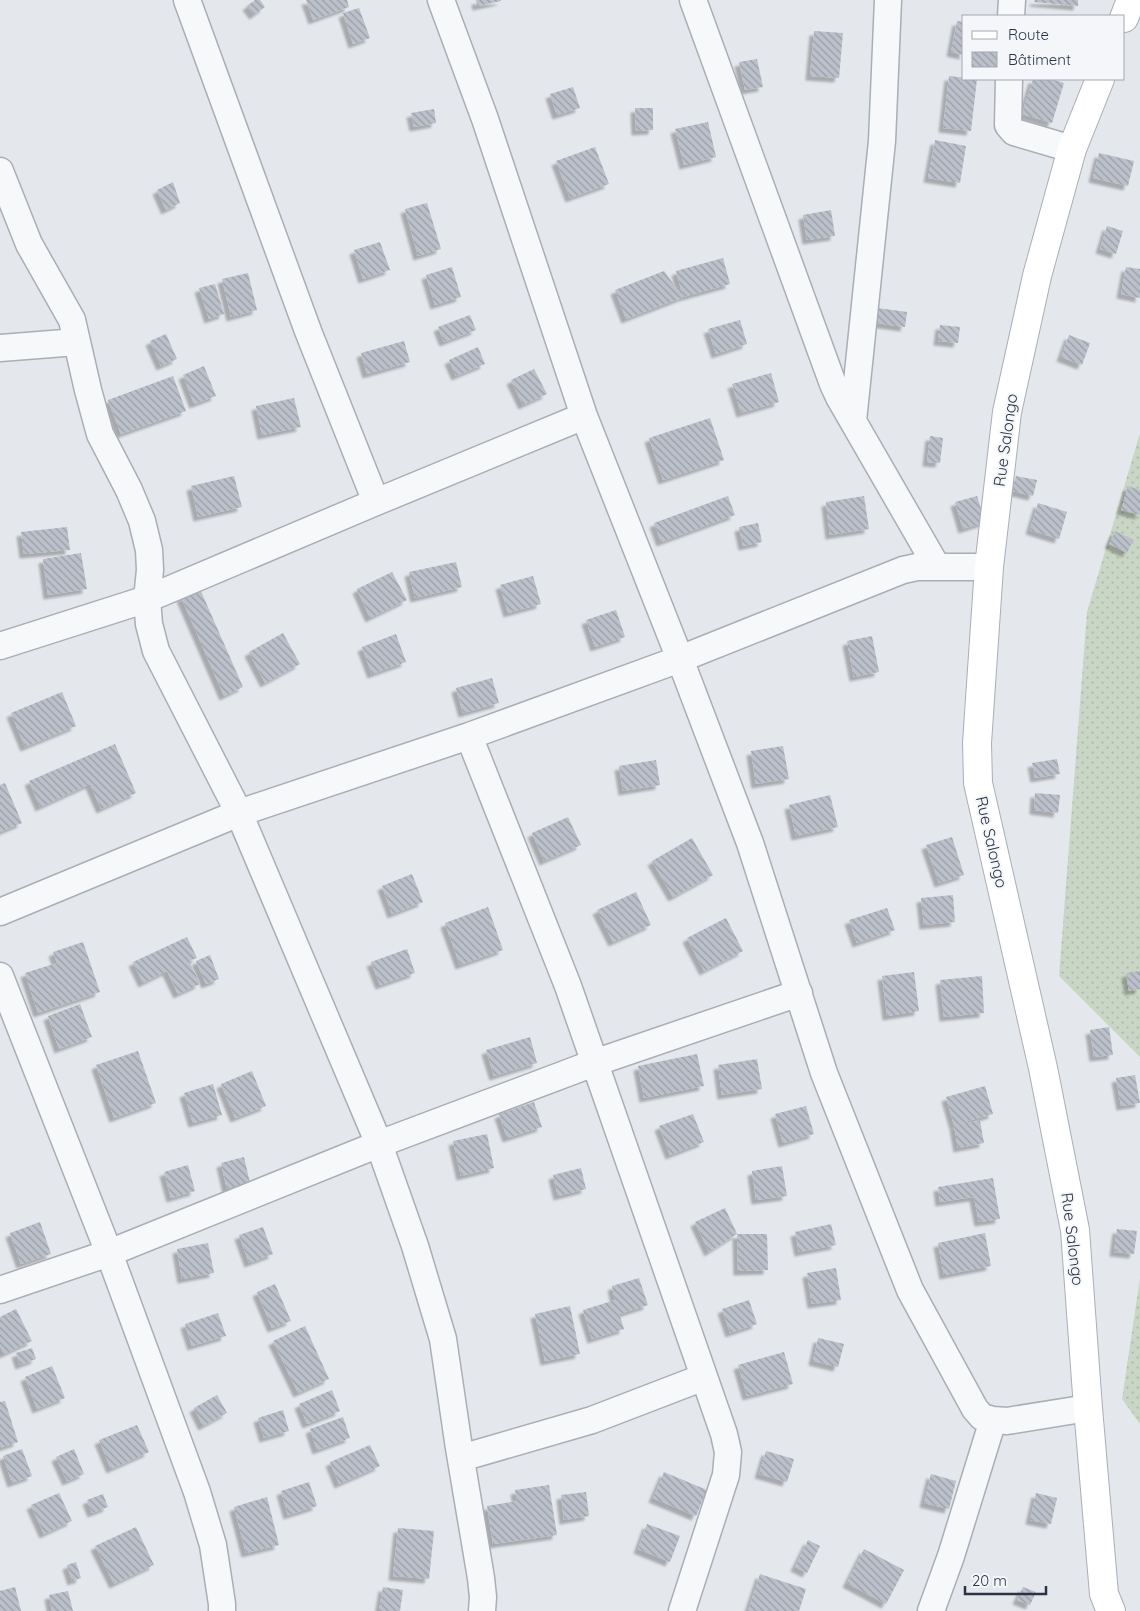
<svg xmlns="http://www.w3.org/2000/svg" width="1140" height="1611" viewBox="0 0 1140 1611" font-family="Quicksand,sans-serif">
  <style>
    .garden { fill: url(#garden-dots) }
    .building { fill: url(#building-back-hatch); filter: url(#shadow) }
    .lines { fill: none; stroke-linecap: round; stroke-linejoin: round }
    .street-casing { stroke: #a9aeb7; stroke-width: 29 }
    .secondary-casing { stroke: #a9aeb7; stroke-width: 30 }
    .street { stroke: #f7f8fa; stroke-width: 26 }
    .secondary { stroke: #fff; stroke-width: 28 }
    .labels { text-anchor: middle; stroke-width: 4; stroke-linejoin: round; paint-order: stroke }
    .street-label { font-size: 16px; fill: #2b3445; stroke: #f4f6f9 }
  </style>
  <defs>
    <pattern id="garden-dots" width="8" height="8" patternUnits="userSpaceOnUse" patternTransform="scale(1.25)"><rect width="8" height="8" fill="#c9d6c5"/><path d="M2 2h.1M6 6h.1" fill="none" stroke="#adb8ab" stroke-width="1.8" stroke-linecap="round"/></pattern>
    <pattern id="building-back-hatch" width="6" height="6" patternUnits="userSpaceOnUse" patternTransform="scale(1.25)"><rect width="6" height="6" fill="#bbc0ca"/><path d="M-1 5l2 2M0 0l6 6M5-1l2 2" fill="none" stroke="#989da6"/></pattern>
    <filter id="shadow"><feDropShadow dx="-4.5" dy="4.5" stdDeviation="1" flood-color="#0004"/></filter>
  </defs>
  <rect width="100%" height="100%" fill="#e4e7ec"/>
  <!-- garden -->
  <path class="garden" d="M1140,433V1057L1059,976L1087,612Z
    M1140,1278V1424L1122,1399Z"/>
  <!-- building -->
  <path class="building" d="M255,0H260L265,7L254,15L247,6Z
    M306,0H347L349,7L313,20Z
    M476,0H501V1L477,6Z
    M1035,0H1078V6L1034,2Z
    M359,8L370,38L353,44L343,13Z
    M957,21L964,22V55L951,52Z
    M814,31L843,33L839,78L810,76Z
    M757,59L763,87L745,90L739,62Z
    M949,76L977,79L971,131L943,128Z
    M1033,79H1051L1064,83L1052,123L1022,114Z
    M573,87L580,108L557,115L550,94Z
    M635,108H653V130L636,131Z
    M434,109L436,123L414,127L411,113Z
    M708,122L716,157L684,165L675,129Z
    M935,140L966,146L960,183L928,178Z
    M595,147L609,184L570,198L556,161Z
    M1099,153L1134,161L1128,186L1093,178Z
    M173,182L180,203L166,210L157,190Z
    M427,203L441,249L418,256L405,209Z
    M831,210L835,236L807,240L803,215Z
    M1107,226L1123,231L1116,254L1100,249Z
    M380,242L390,270L363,279L354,250Z
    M723,258L730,284L683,297L626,319L615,290L664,271L683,297L676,271Z
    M452,267L461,297L435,305L426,275Z
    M1126,267L1140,269V298L1121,294Z
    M248,273L257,310L231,317L222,279Z
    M215,284L224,314L209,319L199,288Z
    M878,308L907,312L905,327L876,323Z
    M470,315L476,330L444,342L438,327Z
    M740,320L747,344L716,354L708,329Z
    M940,325L960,327L958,343L938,341Z
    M166,334L177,359L161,366L150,341Z
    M1069,335L1090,343L1082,365L1061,357Z
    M404,341L410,362L367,374L361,353Z
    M478,347L485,364L456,376L449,360Z
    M204,366L216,396L194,404L183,375Z
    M534,369L547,394L523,405L511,380Z
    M771,373L779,402L741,413L732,384Z
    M173,376L186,411L121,434L108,400Z
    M294,398L301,427L262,435L256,406Z
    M710,418L724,460L663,480L649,438Z
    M930,436L943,438L940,463L927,462Z
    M234,476L242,507L198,517L191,486Z
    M1016,476L1037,480L1033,496L1012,491Z
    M1128,486L1140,490V515L1121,510Z
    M728,496L735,515L661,542L654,523Z
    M864,496L869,529L830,535L826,502Z
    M977,496L985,522L963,529L955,502Z
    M1038,503L1067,512L1059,539L1030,530Z
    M758,523L762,542L743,546L739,527Z
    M67,527L70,550L24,554L21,532Z
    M1115,531L1133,540L1127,553L1109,544Z
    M81,553L87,589L48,595L43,559Z
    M456,562L462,587L415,598L409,572Z
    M392,572L407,600L370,618L357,589Z
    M533,576L541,604L508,613L500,585Z
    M200,589L243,687L224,696L181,597Z
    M616,610L625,637L595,647L586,620Z
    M283,633L300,664L265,683L249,652Z
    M396,634L406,662L372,674L362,647Z
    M872,636L879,672L854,677L847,641Z
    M492,678L499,703L463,713L456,688Z
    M62,692L76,726L25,747L11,713Z
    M115,744L136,793L101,809L90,784L40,807L29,781Z
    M783,746L789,779L756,784L751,751Z
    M1057,759L1060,774L1035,778L1032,763Z
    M656,760L660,785L623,791L619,766Z
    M5,783L22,823L0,832V785Z
    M1035,793L1060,795L1058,813L1034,810Z
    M830,795L838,827L796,836L789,805Z
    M568,817L581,845L544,861L532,833Z
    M952,837L964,875L939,883L926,845Z
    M692,838L713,875L673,897L652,861Z
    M412,874L423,902L392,914L382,886Z
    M636,892L651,925L613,942L597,910Z
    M953,895L955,922L924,925L921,898Z
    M488,907L503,950L460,965L445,923Z
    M887,908L895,930L857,943L849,920Z
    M726,918L743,951L704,971L687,938Z
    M187,937L197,958L189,961L200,984L178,994L167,971L143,983L133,962Z
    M83,942L100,992L38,1013L25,973L57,963L53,952Z
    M407,949L415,973L380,985L371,962Z
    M210,955L219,979L206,984L196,961Z
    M1140,971V989L1129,991L1126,973Z
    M914,972L919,1011L887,1016L882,976Z
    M982,976L984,1013L944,1017L940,980Z
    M80,1004L92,1037L59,1049L48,1016Z
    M1109,1027L1113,1055L1094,1057L1090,1030Z
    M530,1037L537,1063L494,1076L486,1050Z
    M138,1051L156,1103L114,1118L96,1065Z
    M697,1054L704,1086L644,1098L638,1066Z
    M757,1059L762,1089L722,1095L718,1065Z
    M252,1071L266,1106L235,1118L221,1084Z
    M1135,1075L1140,1103L1121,1106L1116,1078Z
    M213,1084L222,1115L193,1123L184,1093Z
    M985,1086L993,1114L954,1125L946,1097Z
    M534,1102L542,1127L507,1138L499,1114Z
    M806,1106L814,1134L783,1143L775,1114Z
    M693,1114L704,1142L670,1155L659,1126Z
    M980,1121L984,1143L958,1148L954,1125Z
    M487,1134L494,1168L461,1176L453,1141Z
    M244,1157L250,1183L227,1189L221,1163Z
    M188,1165L195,1191L171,1198L164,1172Z
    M782,1166L787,1196L756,1200L752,1171Z
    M581,1168L586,1189L558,1196L553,1175Z
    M993,1178L1000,1219L979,1222L974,1197L940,1202L938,1187Z
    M725,1208L737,1234H767L768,1270L738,1271L737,1234L709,1252L695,1222Z
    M40,1222L51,1254L21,1264L10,1233Z
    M831,1224L836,1245L799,1252L795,1232Z
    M263,1227L273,1254L249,1263L239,1235Z
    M1117,1229L1137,1231L1134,1254L1114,1252Z
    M985,1233L991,1266L944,1275L938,1243Z
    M208,1243L214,1273L182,1279L177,1249Z
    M836,1268L841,1300L812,1304L807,1273Z
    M639,1278L648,1305L620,1314L617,1306L624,1329L592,1339L583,1310L615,1300L612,1286Z
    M275,1284L291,1321L272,1328L257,1292Z
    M749,1300L757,1324L730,1333L722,1309Z
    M570,1306L580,1354L545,1361L535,1314Z
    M16,1309L32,1341L4,1354L0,1346V1317Z
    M218,1313L226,1336L192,1346L185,1324Z
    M305,1326L329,1379L298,1393L273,1341Z
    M818,1338L844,1344L838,1367L813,1361Z
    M32,1348L36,1359L20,1365L16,1353Z
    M784,1352L793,1384L747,1396L738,1365Z
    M52,1366L65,1398L37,1409L25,1377Z
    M332,1390L340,1411L307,1424L299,1404Z
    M217,1395L227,1413L203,1426L194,1408Z
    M5,1401L18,1442L0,1448V1402Z
    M283,1410L289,1431L264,1438L258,1418Z
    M343,1417L350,1438L317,1450L310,1429Z
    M137,1425L149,1452L111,1469L99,1440Z
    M370,1445L380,1466L339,1484L330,1462Z
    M22,1449L32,1476L12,1483L3,1456Z
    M74,1449L84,1474L67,1481L56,1457Z
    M766,1451L794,1459L787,1482L759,1474Z
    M664,1472L707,1490L696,1516L653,1498Z
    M931,1474L956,1481L949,1509L924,1503Z
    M309,1482L317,1506L288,1515L281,1491Z
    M549,1485L557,1535L493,1544L487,1506L517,1501L515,1490Z
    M586,1492L589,1516L564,1520L561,1495Z
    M59,1493L72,1521L44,1534L31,1505Z
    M1036,1493L1057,1498L1051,1524L1030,1520Z
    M103,1494L108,1507L92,1513L87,1500Z
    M267,1497L279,1545L246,1553L234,1507Z
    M647,1524L680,1536L670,1562L638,1549Z
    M136,1527L154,1565L114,1584L95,1546Z
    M398,1528L434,1531L429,1579L393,1576Z
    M808,1540L820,1546L807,1573L795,1567Z
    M864,1549L904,1570L886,1604L847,1583Z
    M76,1562L81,1578L72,1581L67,1565Z
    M760,1574L806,1589L799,1611H748Z
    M15,1587L21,1611H0V1591Z
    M383,1587L403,1590L400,1611H379Z
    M1023,1587L1036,1592L1030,1605L1017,1600Z
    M68,1591L73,1611H52L49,1595Z"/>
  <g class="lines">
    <!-- street casing -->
    <g class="street-casing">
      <path id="street" d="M187,0L308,331L376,502
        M441,0L485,119L584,416L680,659L750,843L824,1073L910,1290L975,1409L982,1417L993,1420
        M693,0L833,384L839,397L937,567
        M1011,16L1012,0
        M1009,79L1008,125L1014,132L1072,149
        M0,171L29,244L72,320L88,390L100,434L129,490L142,521L149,550L150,570L147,599L149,624L156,651L239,813L379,1144L415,1246L443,1339L459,1448L481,1578L483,1597L482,1611
        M0,348L77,342
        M853,421L882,141L888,0
        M0,646L147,599L376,502L584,416
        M469,736L568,986L724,1434L728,1452L726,1475L682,1611
        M0,912L239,813L469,736L680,659L903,570L917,567H989
        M0,976L109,1253L197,1492L213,1545L222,1604V1611
        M0,1290L109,1253L379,1144L594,1063L799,993
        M461,1458L592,1420L704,1377
        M931,1611L951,1556L993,1420L1007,1421L1088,1408"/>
    </g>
    <!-- secondary casing -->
    <g class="secondary-casing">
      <path id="secondary" d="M1124,18L1131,0
        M1100,79L1072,149L1037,276L1007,412L989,567L977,743L978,783L1043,1068L1075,1230L1088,1408L1104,1594L1111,1611"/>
    </g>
    <!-- street -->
    <use href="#street" class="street"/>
    <!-- secondary -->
    <use href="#secondary" class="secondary"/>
  </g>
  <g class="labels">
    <!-- street labels -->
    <g class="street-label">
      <text transform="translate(1005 440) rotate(-82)" y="6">Rue Salongo</text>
      <text transform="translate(992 842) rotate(77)" y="6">Rue Salongo</text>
      <text transform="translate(1073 1239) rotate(83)" y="6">Rue Salongo</text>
    </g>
  </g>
  <!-- legend -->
  <rect x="962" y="15" width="162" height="65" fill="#f4f6f9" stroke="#a4a8b1"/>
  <rect x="972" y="31" width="25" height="8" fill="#ffffff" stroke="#a4a8b1"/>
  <text x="1008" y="40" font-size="15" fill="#2b3445">Route</text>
  <rect x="972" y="52" width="25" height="15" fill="url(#building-back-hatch)" stroke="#a4a8b1"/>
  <text x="1008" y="65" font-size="15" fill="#2b3445">Bâtiment</text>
  <!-- scale -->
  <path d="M965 1586v8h81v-8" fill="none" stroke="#2b3445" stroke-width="2.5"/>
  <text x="972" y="1586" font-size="15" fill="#2b3445" stroke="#f4f6f9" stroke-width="4" paint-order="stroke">20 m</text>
</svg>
